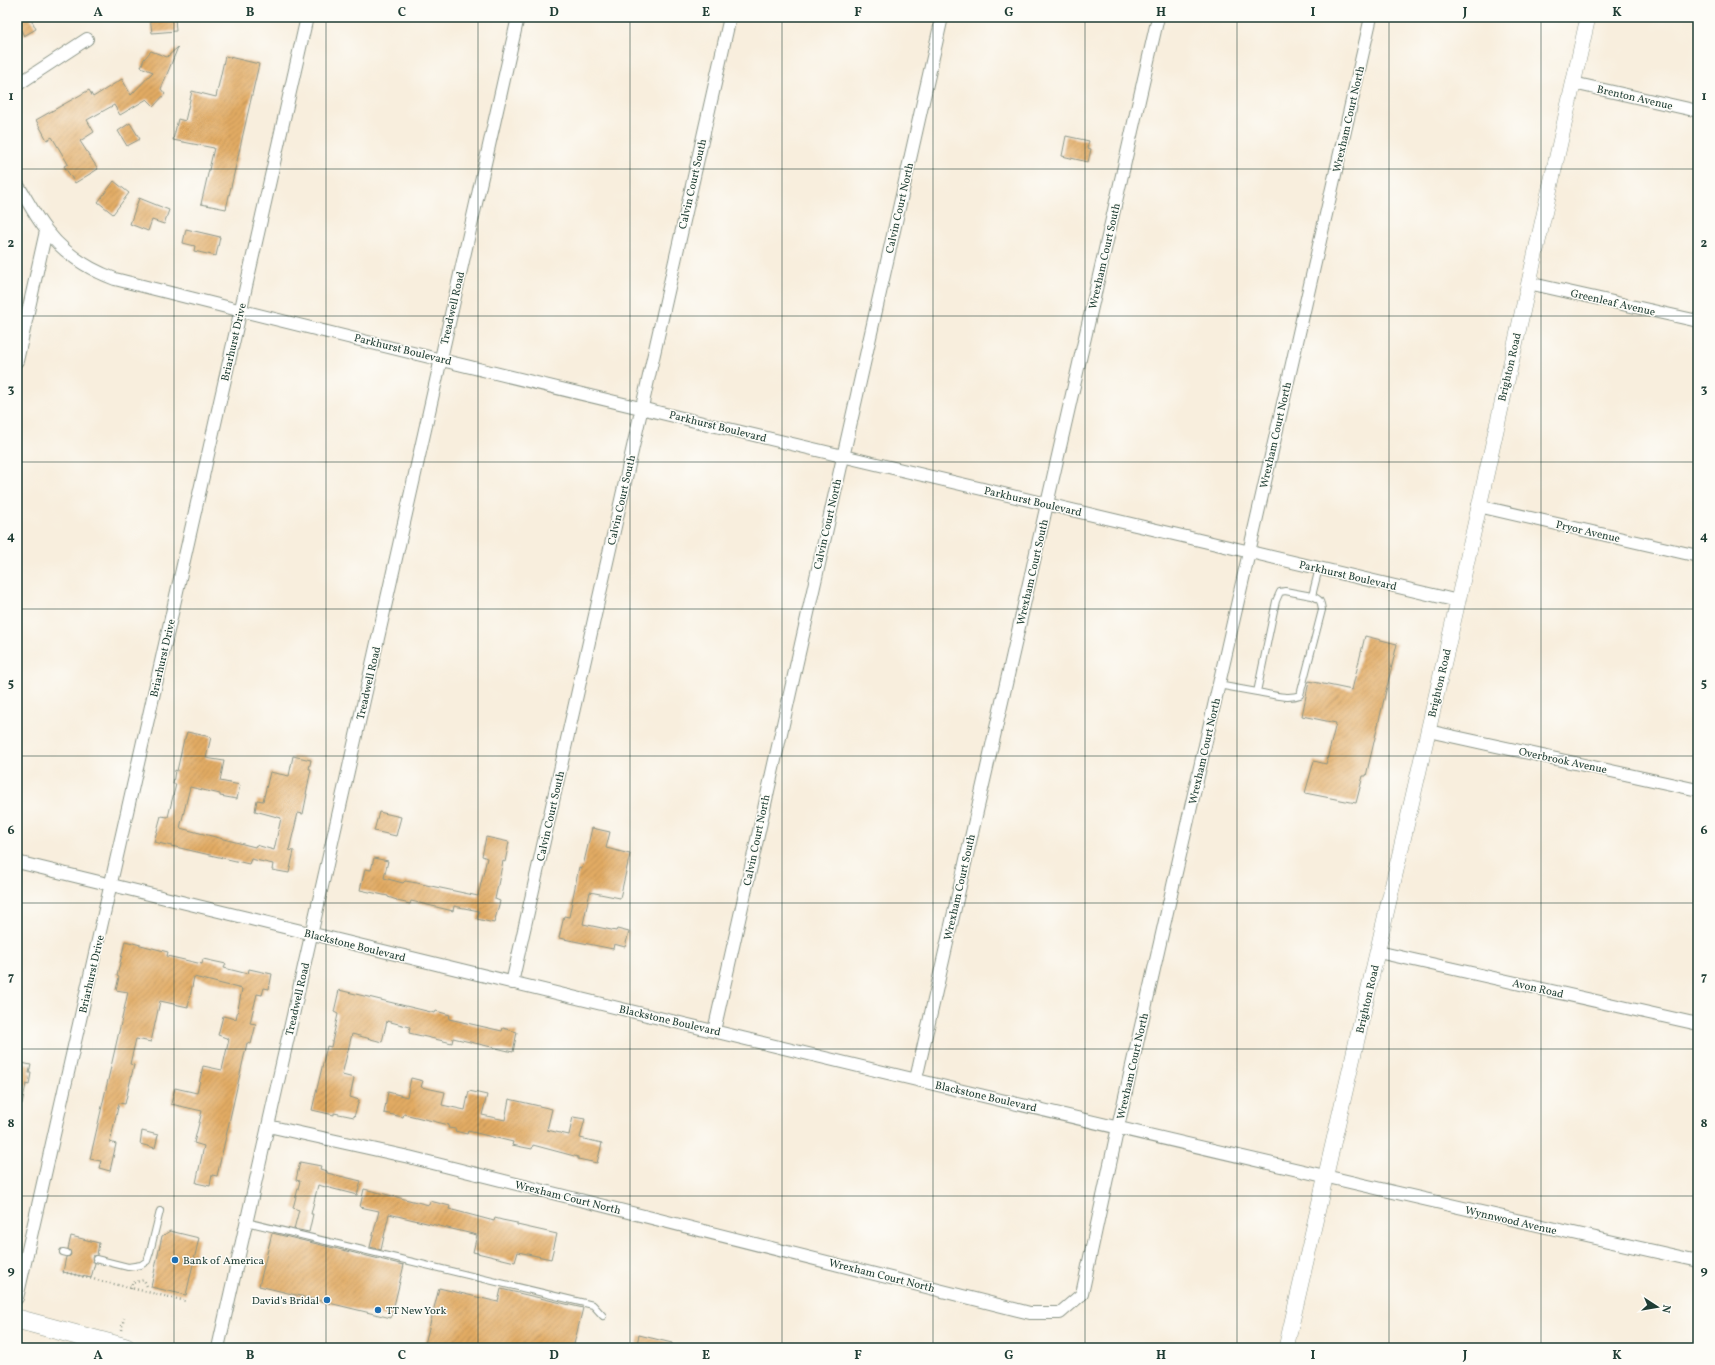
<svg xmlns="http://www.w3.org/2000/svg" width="1715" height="1365" viewBox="0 0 1715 1365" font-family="Vollkorn,serif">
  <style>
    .building { fill: url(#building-hatch) }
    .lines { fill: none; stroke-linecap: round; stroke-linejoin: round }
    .service-casing { stroke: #8c9688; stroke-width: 8 }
    .minor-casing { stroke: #8c9688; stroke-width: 14 }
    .tertiary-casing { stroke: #8c9688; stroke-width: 16 }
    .primary-casing { stroke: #8c9688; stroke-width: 20 }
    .path { stroke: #8c9688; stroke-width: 2.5; stroke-dasharray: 1 3; stroke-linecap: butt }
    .service { stroke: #fff; stroke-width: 6 }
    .minor { stroke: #fff; stroke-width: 12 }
    .tertiary { stroke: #fff; stroke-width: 15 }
    .primary { stroke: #fff; stroke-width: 19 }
    .grid { fill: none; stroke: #1f3d34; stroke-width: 1; stroke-opacity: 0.55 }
    .poi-dot { fill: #1f6fb2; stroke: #fdfcf7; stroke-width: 1.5 }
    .labels { text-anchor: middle; stroke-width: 3; stroke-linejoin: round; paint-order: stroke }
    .street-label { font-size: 11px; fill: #1f3d34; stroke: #fdfcf7 }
    .poi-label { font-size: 11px; fill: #1f3d34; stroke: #fdfcf7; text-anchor: start }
    .neatline { fill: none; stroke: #1f3d34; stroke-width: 1.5 }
    .grid-label { font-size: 13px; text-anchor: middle; font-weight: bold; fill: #1f3d34 }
  </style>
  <defs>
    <pattern id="building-hatch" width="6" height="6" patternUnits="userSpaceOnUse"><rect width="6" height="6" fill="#e2ab64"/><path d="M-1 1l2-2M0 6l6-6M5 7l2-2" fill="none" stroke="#b78c53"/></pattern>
  </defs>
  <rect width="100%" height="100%" fill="#fdfcf7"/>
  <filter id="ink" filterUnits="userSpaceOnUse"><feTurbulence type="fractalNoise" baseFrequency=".025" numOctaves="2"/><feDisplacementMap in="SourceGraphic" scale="8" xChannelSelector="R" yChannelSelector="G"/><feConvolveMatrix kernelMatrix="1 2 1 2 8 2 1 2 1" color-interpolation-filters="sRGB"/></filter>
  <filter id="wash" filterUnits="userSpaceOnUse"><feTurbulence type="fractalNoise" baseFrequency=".012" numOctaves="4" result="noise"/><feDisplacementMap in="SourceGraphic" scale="16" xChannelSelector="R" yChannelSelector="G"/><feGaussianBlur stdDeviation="0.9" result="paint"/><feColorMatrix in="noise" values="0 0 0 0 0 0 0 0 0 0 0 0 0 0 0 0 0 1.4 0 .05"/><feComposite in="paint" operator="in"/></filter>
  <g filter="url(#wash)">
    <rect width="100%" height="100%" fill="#f8eedd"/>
    <g id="blocks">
      <!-- building -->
      <path class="building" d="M25,17H30L36,29L24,36L17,22Z
        M150,17H175L176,31L152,33Z
        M178,47L161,89L165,94L154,106L147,99L120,115L114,105L87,120L94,132L80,141L98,169L75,183L64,166L68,164L52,137L47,140L36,120L89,90L93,97L122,79L131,95L153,72L141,67L144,59L151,51L167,57Z
        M225,56L259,64L226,209L201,204L214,148L173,140L178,119L185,121L192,91L216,97Z
        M130,123L140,139L127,146L118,131Z
        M1066,136L1089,141L1087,148L1091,149L1088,162L1062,156Z
        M114,181L129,193L113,214L98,202Z
        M139,198L169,210L164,224L152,220L148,231L130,224Z
        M186,229L220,237L216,256L194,251L195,246L183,243Z
        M1365,636L1397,644L1366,776H1363L1356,803L1305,793L1314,761L1326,764L1336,723L1302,716L1309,681L1352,690Z
        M187,732L211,737L206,758L224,761L220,781L240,785L237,799L220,796V794L190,787L180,828L255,847L256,845L274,850L281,818L255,811L257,800L263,801L270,772L289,776L293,756L311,760L309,769H311L306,794H307L303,814L298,813L289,850L294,851L289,873L272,870L273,864L251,859L249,864L154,842L161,816L168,817L176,784H173L175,770L177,771L184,739H185Z
        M379,812L401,817L396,836L374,831Z
        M592,828L610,832L606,848L630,854L620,898L590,892L583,924L616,931L617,929L629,932L625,947L614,944L613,949L559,938L564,916L569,917L579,867L582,868L584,862Z
        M486,837L509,842L505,862L503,861L495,899L500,901L494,923L477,919L479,911L454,906L453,911L411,901L410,904L397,901V900L388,897V896L360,890L365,869L371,870L374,858L388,861L384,878L403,883L405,881L417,883L478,896L487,858L482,856Z
        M125,941L168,952L167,956L202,964L203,959L226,964L224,968L248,974L249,969L272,974L269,989L264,988L262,995L257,994L250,1023L256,1024L251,1044L247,1043L217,1176L212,1175L210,1186L196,1183L204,1146L194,1143L202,1111L171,1104L175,1088L197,1093L203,1066L222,1070L229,1039L218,1035L223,1016L236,1019L242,989L194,977L188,1007L160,1001L151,1042L136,1039L130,1064L134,1065L125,1104L119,1103L110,1142L116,1144L110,1171L99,1168L101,1161L90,1159L128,992L116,990L119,977L117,976Z
        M339,990L435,1013L436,1011L450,1015L449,1019L502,1031L503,1028L517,1032L513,1052L453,1038L452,1043L409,1033L410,1027L387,1021L382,1042L352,1034L342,1075L354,1078L350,1097L359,1100L354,1117L334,1113V1115L312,1110L327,1046L331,1047L338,1014L334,1012Z
        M17,1062L31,1065L29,1073H31L29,1085L26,1084L22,1104L17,1103Z
        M411,1078L423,1081L421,1087L445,1092L442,1105L465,1110L469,1091L487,1095L482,1115L505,1120L509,1099L552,1109L547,1130L569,1135L573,1117L585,1119L580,1138L602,1143L597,1163L578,1159V1157L533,1145L532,1149L512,1145L513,1142L468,1131L467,1134L455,1131L456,1129L448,1128L449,1125L404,1114L403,1117L384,1113L388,1092L407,1097Z
        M142,1131L158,1135L155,1148L140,1144Z
        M300,1162L321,1166L320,1169L327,1171V1173L361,1181L357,1195L318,1185L311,1214H313L309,1232L294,1229L299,1210L293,1208L300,1181L296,1180Z
        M364,1189L429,1205L430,1201L450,1206L449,1209L494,1221L495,1218L502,1220L517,1223V1225L557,1234L551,1259L518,1252L515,1262L473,1252L477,1235L389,1214L381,1250L370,1247L379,1211L360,1207Z
        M170,1231L199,1238L186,1295L151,1287L162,1236Z
        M272,1233L404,1265L391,1318L259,1286Z
        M71,1236L99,1243L97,1255L93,1256L92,1258L95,1263L91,1278L63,1272L66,1257L70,1256L71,1254L68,1249Z
        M439,1288L498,1302L501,1289L583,1308L573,1348H424Z
        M639,1335L672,1343V1348H636Z"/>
    </g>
  </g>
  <g filter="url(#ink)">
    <use href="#blocks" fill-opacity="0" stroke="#8c9688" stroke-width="1"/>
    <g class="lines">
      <!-- service casing -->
      <g class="service-casing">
        <path id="service" d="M1218,685L1257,692L1276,601L1280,592L1285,591L1312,596L1319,568
          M1257,692C1270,694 1287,700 1300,695L1322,610C1321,601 1320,599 1312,596
          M246,1222L593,1305L603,1316
          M63,1252L67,1253
          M96,1259L128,1267L141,1265L147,1261L150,1252L160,1211"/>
      </g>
      <!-- minor casing -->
      <g class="minor-casing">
        <path id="minor" d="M1573,83L1698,111
          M17,85L87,39
          M17,184C27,199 35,217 47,231C64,253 88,269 115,279C561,392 1010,495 1458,601
          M1528,283L1698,321
          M17,361L46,231
          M1478,506L1698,556
          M1428,731L1698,790
          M17,862C577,998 1136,1136 1698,1261
          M1378,952L1698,1024
          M512,983L730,17
          M714,1031L942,17
          M916,1079L1158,17
          M268,1126L409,1157L1030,1313H1060L1082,1294L1118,1127L1371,17
          M17,1298L307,17
          M218,1348L518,17"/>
      </g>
      <!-- tertiary casing -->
      <g class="tertiary-casing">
        <path id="tertiary" d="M1286,1348L1458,601L1588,17"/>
      </g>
      <!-- primary casing -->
      <g class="primary-casing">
        <path id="primary" d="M17,1319L126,1348"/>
      </g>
      <!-- path -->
      <path class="path" d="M63,1272L186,1301
        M131,1289L132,1283L144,1280L148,1288
        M121,1330L124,1318"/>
      <!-- service -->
      <use href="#service" class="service"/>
      <!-- minor -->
      <use href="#minor" class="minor"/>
      <!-- tertiary -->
      <use href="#tertiary" class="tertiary"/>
      <!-- primary -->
      <use href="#primary" class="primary"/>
    </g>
  </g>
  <!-- grid -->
  <path class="grid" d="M174,17V1348M326,17V1348M478,17V1348M630,17V1348M782,17V1348M933,17V1348M1085,17V1348M1237,17V1348M1389,17V1348M1541,17V1348M17,169H1698M17,316H1698M17,462H1698M17,609H1698M17,756H1698M17,903H1698M17,1049H1698M17,1196H1698"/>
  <!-- markers -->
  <g class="poi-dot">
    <circle cx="175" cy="1260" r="4"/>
    <circle cx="327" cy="1300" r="4"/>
    <circle cx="378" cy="1310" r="4"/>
  </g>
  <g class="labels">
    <!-- street labels -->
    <g class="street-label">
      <text transform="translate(1635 97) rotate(13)" y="4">Brenton Avenue</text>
      <text transform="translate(1348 119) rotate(-77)" y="4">Wrexham Court North</text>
      <text transform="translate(692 184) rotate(-77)" y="4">Calvin Court South</text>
      <text transform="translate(899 208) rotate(-77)" y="4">Calvin Court North</text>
      <text transform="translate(1104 256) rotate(-77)" y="4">Wrexham Court South</text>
      <text transform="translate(1613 302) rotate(13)" y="4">Greenleaf Avenue</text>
      <text transform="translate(452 308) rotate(-77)" y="4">Treadwell Road</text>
      <text transform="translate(233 342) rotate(-77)" y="4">Briarhurst Drive</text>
      <text transform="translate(403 349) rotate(14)" y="4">Parkhurst Boulevard</text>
      <text transform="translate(1509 367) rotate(-77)" y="4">Brighton Road</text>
      <text transform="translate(718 426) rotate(14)" y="4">Parkhurst Boulevard</text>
      <text transform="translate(1275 435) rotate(-77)" y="4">Wrexham Court North</text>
      <text transform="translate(621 500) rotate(-77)" y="4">Calvin Court South</text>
      <text transform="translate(1033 501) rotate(13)" y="4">Parkhurst Boulevard</text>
      <text transform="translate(827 524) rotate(-77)" y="4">Calvin Court North</text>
      <text transform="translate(1588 531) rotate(13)" y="4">Pryor Avenue</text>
      <text transform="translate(1032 572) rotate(-77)" y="4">Wrexham Court South</text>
      <text transform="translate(1348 575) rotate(13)" y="4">Parkhurst Boulevard</text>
      <text transform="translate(162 658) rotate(-77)" y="4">Briarhurst Drive</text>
      <text transform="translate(368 683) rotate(-77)" y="4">Treadwell Road</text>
      <text transform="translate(1439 683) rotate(-77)" y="4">Brighton Road</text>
      <text transform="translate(1204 751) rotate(-77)" y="4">Wrexham Court North</text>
      <text transform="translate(1563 760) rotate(12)" y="4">Overbrook Avenue</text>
      <text transform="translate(550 816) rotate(-77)" y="4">Calvin Court South</text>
      <text transform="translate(756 840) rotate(-78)" y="4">Calvin Court North</text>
      <text transform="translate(959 887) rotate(-77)" y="4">Wrexham Court South</text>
      <text transform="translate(355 945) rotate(14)" y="4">Blackstone Boulevard</text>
      <text transform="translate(91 974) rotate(-77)" y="4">Briarhurst Drive</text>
      <text transform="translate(1538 988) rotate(13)" y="4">Avon Road</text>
      <text transform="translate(297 999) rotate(-77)" y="4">Treadwell Road</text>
      <text transform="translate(1367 999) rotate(-77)" y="4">Brighton Road</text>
      <text transform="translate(670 1020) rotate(13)" y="4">Blackstone Boulevard</text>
      <text transform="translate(1132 1066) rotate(-77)" y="4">Wrexham Court North</text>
      <text transform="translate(986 1096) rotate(13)" y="4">Blackstone Boulevard</text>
      <text transform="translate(568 1197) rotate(14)" y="4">Wrexham Court North</text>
      <text transform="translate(1511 1220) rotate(13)" y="4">Wynnwood Avenue</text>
      <text transform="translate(882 1275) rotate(14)" y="4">Wrexham Court North</text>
    </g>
    <!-- poi labels -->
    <g class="poi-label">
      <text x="183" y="1264">Bank of America</text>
      <text x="319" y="1304" text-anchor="end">David's Bridal</text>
      <text x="386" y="1314">TT New York</text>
    </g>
  </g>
  <!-- margin -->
  <rect width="1715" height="1365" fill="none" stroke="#fdfcf7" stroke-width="44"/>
  <!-- north arrow -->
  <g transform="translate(1657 1307) rotate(102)" stroke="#fdfcf7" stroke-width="3" paint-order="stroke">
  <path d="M0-3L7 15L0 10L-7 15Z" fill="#1f3d34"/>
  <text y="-6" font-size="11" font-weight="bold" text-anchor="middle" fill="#1f3d34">N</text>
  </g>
  <rect x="22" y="22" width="1671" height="1321" class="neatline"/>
  <g class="grid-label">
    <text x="98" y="16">A</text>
    <text x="250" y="16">B</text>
    <text x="402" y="16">C</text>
    <text x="554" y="16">D</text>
    <text x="706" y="16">E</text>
    <text x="858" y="16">F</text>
    <text x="1009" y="16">G</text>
    <text x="1161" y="16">H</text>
    <text x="1313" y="16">I</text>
    <text x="1465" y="16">J</text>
    <text x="1617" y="16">K</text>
    <text x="11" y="100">1</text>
    <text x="1704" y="100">1</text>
    <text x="11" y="247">2</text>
    <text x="1704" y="247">2</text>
    <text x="11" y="393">3</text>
    <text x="1704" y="393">3</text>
    <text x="11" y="540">4</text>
    <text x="1704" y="540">4</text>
    <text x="11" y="687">5</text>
    <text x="1704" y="687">5</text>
    <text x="11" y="834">6</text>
    <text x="1704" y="834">6</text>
    <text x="11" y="981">7</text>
    <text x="1704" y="981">7</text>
    <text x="11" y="1127">8</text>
    <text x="1704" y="1127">8</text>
    <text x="11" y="1274">9</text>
    <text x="1704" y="1274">9</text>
    <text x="98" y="1359">A</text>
    <text x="250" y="1359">B</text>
    <text x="402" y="1359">C</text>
    <text x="554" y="1359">D</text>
    <text x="706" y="1359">E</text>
    <text x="858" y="1359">F</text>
    <text x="1009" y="1359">G</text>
    <text x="1161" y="1359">H</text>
    <text x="1313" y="1359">I</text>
    <text x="1465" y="1359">J</text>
    <text x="1617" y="1359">K</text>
  </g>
</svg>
